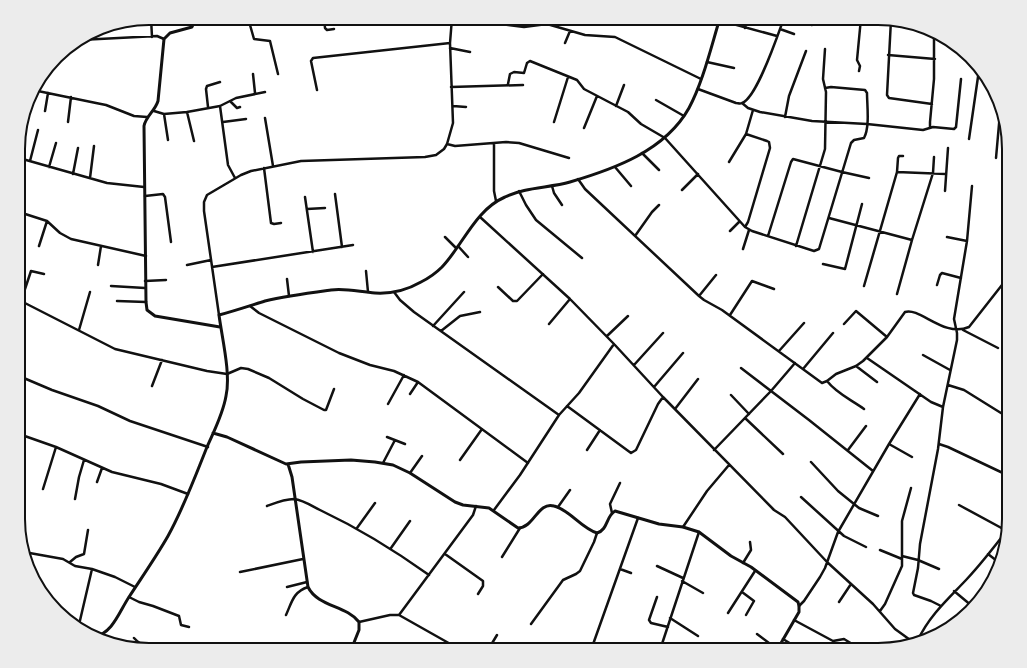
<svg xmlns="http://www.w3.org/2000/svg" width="1027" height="668" viewBox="0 0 1027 668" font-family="'Nunito Sans',sans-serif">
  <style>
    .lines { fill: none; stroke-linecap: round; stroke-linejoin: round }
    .minor { stroke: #111; stroke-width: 2.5 }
    .tertiary { stroke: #111; stroke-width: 3 }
    .rim { fill: none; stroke: #111; stroke-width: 2 }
  </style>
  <rect width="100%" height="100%" fill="#fff"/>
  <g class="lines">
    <!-- minor -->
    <path class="minor" d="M151,18L152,37
      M248,18L254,39L270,41L278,74
      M324,18L325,28L327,30L334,29
      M456,18L524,27L547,24L585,35L615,37L701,79
      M711,18L777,36
      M803,18V21L812,25
      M891,20L887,95L889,98L932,104
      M194,24C207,27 222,21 235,18
      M520,26L521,18
      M745,28L748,18
      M780,29L794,34
      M80,40L157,36L164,39
      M565,43L570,31
      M450,48L470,52
      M888,55L935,59
      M707,62L734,68
      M859,71L860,66L857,60L861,18
      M253,74L255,93
      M508,84L510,74L514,72L524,73L527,63L530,61L577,80L584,89L628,112L641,124L665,138L745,227L752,231L814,251L819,249L851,143L854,140L864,138C870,127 867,105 867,93L865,90L831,87L825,88
      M451,87L523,85
      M698,89L736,103C738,103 740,104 742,103C757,98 778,34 784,18
      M33,90L96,103L106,105L134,116L147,117
      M317,90L311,61L313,58L450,43
      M656,100L684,116
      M230,101L237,108L240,107
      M742,103L748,108L760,112L812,121L867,124L923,130L933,127L954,129L956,127L961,79
      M220,106L236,98L265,92
      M453,106L466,107
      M616,106L624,85
      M208,107L206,89L207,86L220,82
      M45,111L48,93
      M154,111L164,114L187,112L220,106L228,165L235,178
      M187,112L194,141
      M164,114L168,140
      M785,117L789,96L806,51
      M265,118L273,166
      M68,122L71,97
      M223,122L246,119
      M554,122L568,77
      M584,128L597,96
      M930,128V122L934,79V32
      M969,139L979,70
      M447,144L455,146L506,142L519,143L569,158
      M494,144V191L496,201
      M642,153L659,170
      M19,158L107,183L144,187
      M996,158L1000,113
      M30,161L38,130
      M729,162L746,134
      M49,167L56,143
      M615,167L631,186
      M264,168L271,223L274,224L281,223
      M897,172L898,158L899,156H903
      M73,174L78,148
      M90,178L94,146
      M578,179L585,189L699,296L704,300L722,310L822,383L827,381L836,374L856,366L863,361L887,337L905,312C920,307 944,338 969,327L1009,276
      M552,186L554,193L562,205
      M682,190L698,174
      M519,191L526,205L536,220L582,258
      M945,191L948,148
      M335,194L342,247
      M145,196L163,194L165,197L171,242
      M305,197L313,252
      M307,209L325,208
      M19,212L47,221L60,233L71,239L146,256
      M480,217L570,299L614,344L663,397L774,510L785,517L827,562L873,604L895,629L913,642
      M829,218L912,240
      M745,227L748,222L770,148L769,142L767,141L746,134L753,110
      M730,231L739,222
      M635,236L652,212L659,205
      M768,236L791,162L793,159L842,172L869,178
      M445,237L456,248
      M947,237L967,241
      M39,246L47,221
      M458,246L468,257
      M796,246L825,149L826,92L823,79L825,49
      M743,249L749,230
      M823,264L845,269L862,204
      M98,265L101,246
      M187,265L211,260
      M212,267L353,245
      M366,271L368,292
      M287,279L289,296
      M145,281L166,280
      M937,285L940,275L942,273L961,278
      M111,286L145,288
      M864,286L897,172L946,174
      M498,287L513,301H517L543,274
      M394,292L400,300L414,312L559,415
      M897,294L912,240L933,173L934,157
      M699,296L716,275
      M19,300L115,349L207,371L227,374L241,368L248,369L269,378L303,399L324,410H326L334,389
      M21,301L31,271L44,274
      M117,301L146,302
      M250,306L259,313L339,353L370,365L394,371L418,382L528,463
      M219,315L204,211V202L207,195L241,175L251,171L301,161L425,157L436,155L444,149L447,144L453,123L450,43L452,18
      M730,315L752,281L774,289
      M549,324L570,299
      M844,324L856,311L887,337
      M433,326L464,292
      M79,330L90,292
      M963,330L998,348
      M441,331L460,316L480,312
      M607,336L628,316
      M779,351L804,323
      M923,355L950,370
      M867,358L931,402L943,407
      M634,365L663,333
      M856,366L877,382
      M741,368L809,420L873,471
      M803,369L833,333
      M19,376L52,390L98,406L130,421L208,447
      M827,381C837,394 852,400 864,409
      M948,385L964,390L1009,418
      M152,386L162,360
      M654,387L683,353
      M410,394L418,382
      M731,395L749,414
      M388,404L404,375
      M567,406L631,453L636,450L658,404L663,397
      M675,409L698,379
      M745,418L783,454
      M19,434L56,447L112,472L161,484L188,494
      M387,437L405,444
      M889,444L912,457
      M939,444L948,447L1005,474
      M587,450L600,430
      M714,450L771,391L795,363
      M848,450L866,426
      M460,460L482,429
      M811,462L838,491L859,508L878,516
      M383,463L395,440
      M410,473L422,456
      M97,482L102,468
      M43,489L56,447
      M801,497L844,536L866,547
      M75,499L79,477L84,460
      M959,505L1007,531
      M267,506C275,503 285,499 294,499C303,500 312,506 320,510C358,528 394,550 429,575
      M558,507L570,490
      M494,510L520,475L559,415L579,393L614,344
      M612,513L610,504L620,483
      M683,527L707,491L729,465
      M357,528L375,503
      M391,548L410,521
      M880,550L902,559
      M24,552L63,559L75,566L92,569L115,577L135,587
      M445,554L483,581V586L478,594
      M988,554L997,561
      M902,556L918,560L939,569
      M502,557L520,528
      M70,562L76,557L84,554L88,530
      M743,563L751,550L750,542
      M657,566L683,578
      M620,569L631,573
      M240,572L303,559
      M682,581L703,593
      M287,587L307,582
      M954,591L972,606
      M742,592L754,601L746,615
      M129,597L139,602L153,606L179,616L181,625L189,627
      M657,597L649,620L651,623L668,627
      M839,602L851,584
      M799,606L804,601L820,577L825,568L838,532L889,444L920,394
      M941,606L931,601L914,595L913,593L918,568L920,544L938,449L943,407L957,340V333L954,319L967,241L972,186
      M880,611L885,604L902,566V521L911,488
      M728,613L755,571
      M286,615C292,602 293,592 308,587
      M399,615L473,515L476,506
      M670,618L698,636
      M794,620L833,641L844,639L862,650
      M359,622L390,615H399L461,650
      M531,624L563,580L576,574L580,571L594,542L597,533
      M78,629L92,569
      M757,634L777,649
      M134,638C145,650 155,648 170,650
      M783,639L801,650
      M918,640C929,616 948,599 966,580C981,564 995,546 1008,529
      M250,650L251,645
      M488,650L497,635
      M530,650L532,646
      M591,650L638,518
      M660,650L699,532
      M717,650L721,644"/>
    <!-- tertiary -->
    <path class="tertiary" d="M196,18L192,27L170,33L164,39L158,101C155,111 146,116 144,126L146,302L147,310L155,316L220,327
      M213,433L227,437L286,464L301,462L351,460L375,462L393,465L410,473L455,502L463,505L489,508L518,528C534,528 538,501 554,506C570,510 581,528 597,533C608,530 606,516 615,511L659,524L683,527L699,532L731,556L751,567L798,602L799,606V612L777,650
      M288,464L292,477L308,587C318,607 346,605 359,622V630L351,650
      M94,637C113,633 119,612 129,597C142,577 156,557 168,536C184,507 195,477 207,447C214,431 223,414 226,396C231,374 222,338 219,315C234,311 249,306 265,301C286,296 309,293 331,290C346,288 360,292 375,293C391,294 407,290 421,282C429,278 436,273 442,267C463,245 475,210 505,197C525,187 549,188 570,182C614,169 665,151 689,108C703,82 711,47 720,18"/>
  </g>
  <!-- crop -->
  <path d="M0 0H1027V668H0ZM149 25H878A124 124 0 0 1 1002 149V519A124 124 0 0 1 878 643H149A124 124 0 0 1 25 519V149A124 124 0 0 1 149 25Z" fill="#ececec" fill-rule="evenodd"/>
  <path class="rim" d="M149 25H878A124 124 0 0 1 1002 149V519A124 124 0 0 1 878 643H149A124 124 0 0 1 25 519V149A124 124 0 0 1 149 25Z"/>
</svg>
